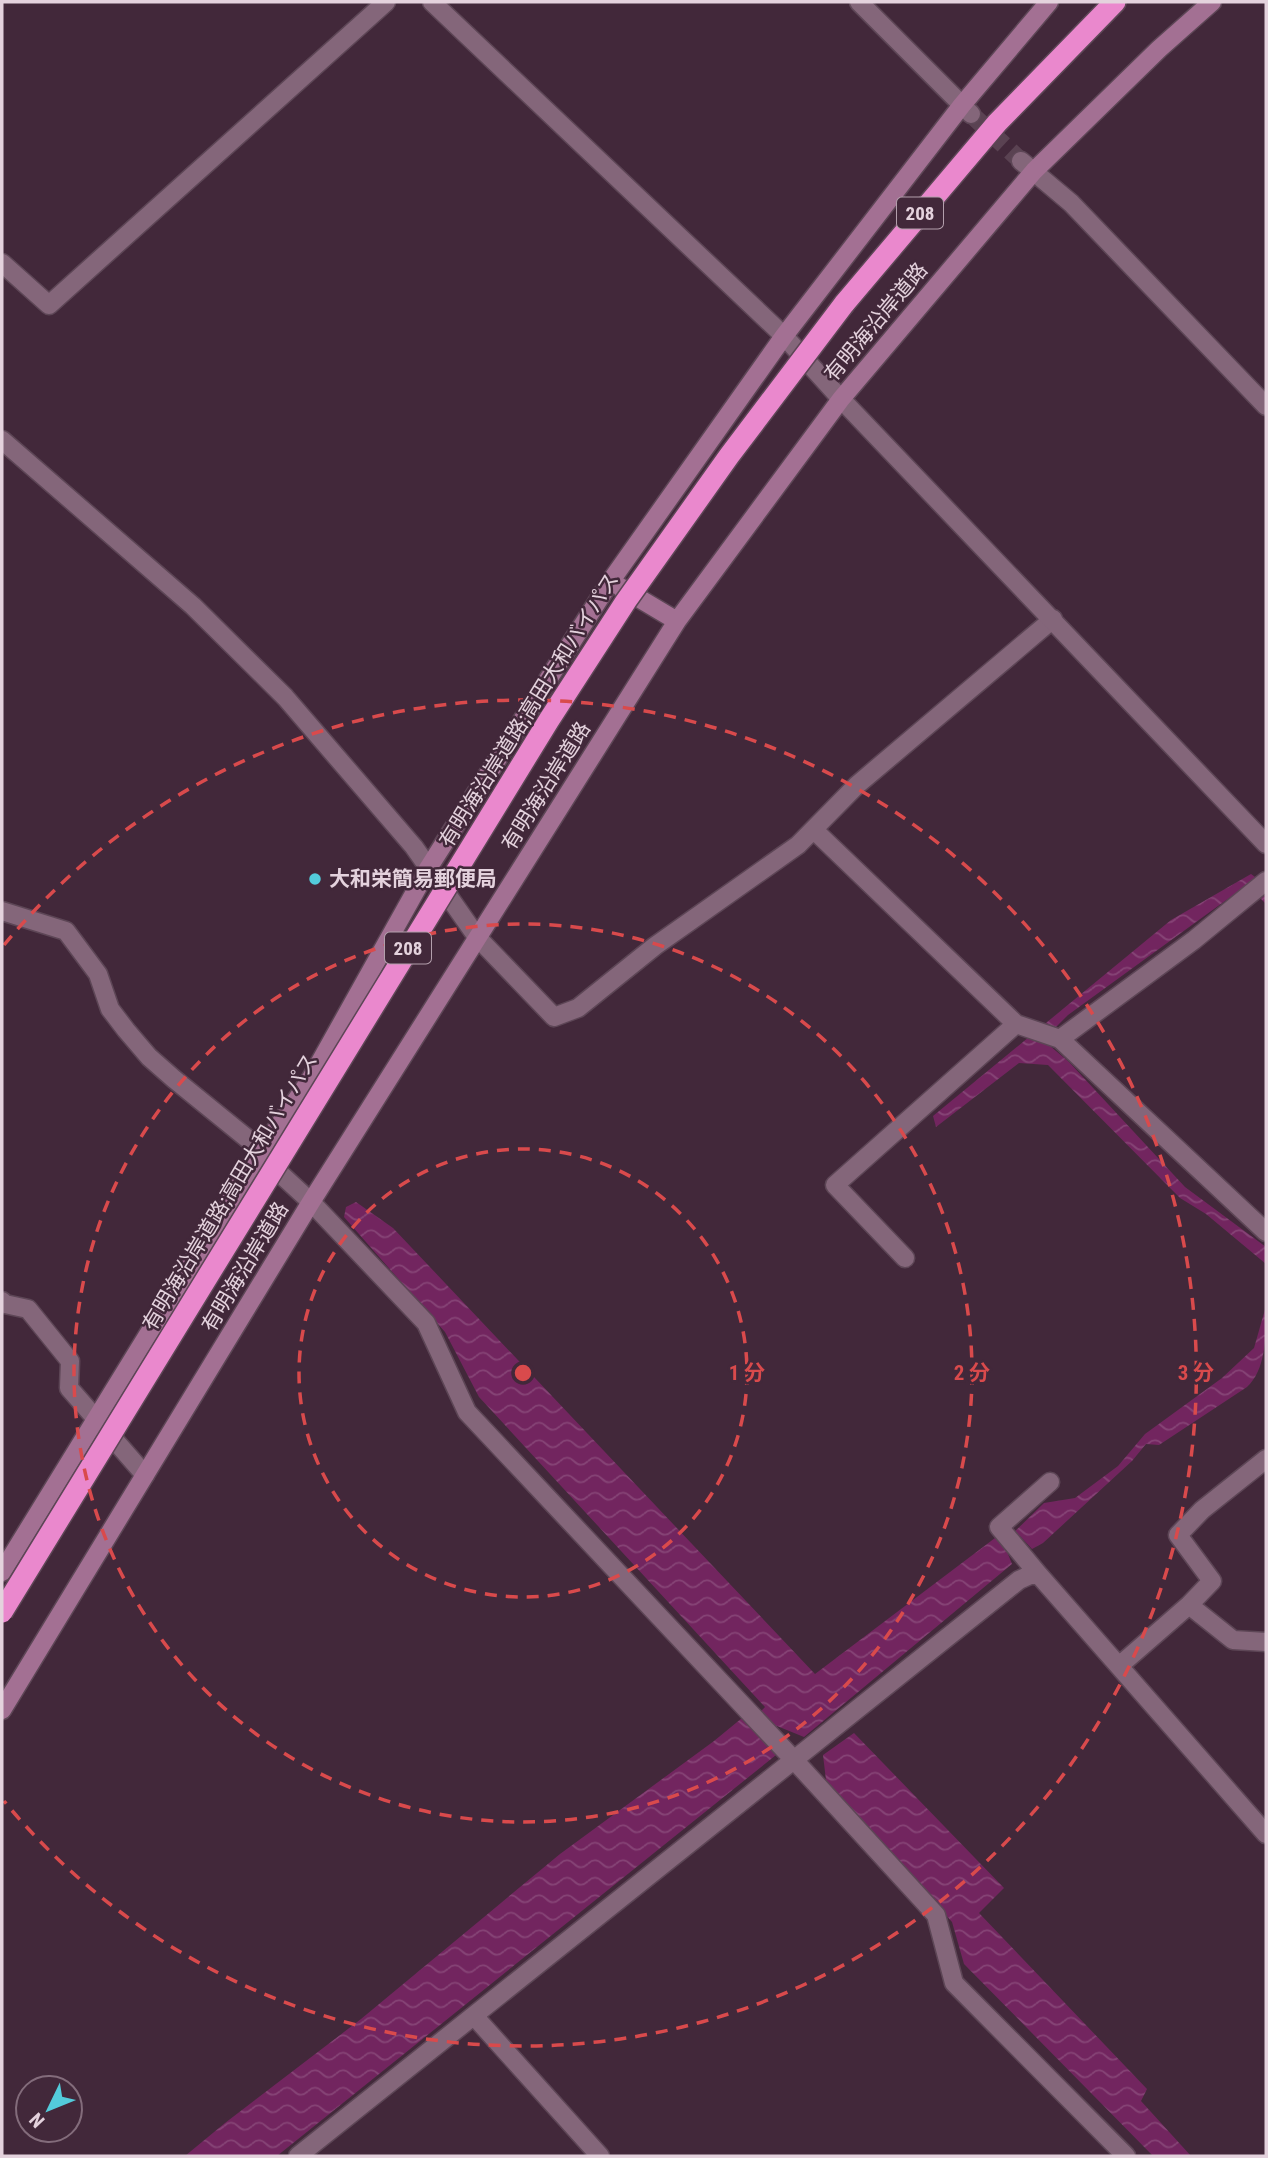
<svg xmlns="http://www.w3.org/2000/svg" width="1268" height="2158" viewBox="0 0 1268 2158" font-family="'Roboto Condensed','Noto Sans JP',sans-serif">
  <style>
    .water { fill: url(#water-waves) }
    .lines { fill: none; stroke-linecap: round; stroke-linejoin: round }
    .minor-tunnel { stroke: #5a4252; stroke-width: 18; stroke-dasharray: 18 9; stroke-linecap: butt }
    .minor-casing { stroke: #5d4656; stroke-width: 21 }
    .tertiary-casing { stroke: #5d4656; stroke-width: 21 }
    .secondary-casing { stroke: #5d4656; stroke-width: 21 }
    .motorway-casing { stroke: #5d4656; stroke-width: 24 }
    .minor { stroke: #84667a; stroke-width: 18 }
    .tertiary { stroke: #84667a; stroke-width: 18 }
    .secondary { stroke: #a37093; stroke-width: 18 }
    .motorway { stroke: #ea88cd; stroke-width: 21 }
    .motorway-bridge-casing { stroke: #5d4656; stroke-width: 24; stroke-linecap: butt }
    .motorway-bridge { stroke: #ea88cd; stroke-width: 21 }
    .ring { fill: none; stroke: #d94a4c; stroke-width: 3.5; stroke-dasharray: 12 9 }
    .poi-dot { fill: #53cbdb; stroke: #42283a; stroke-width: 2.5 }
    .labels { text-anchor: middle; stroke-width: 5; stroke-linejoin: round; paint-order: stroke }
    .shield { fill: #42283a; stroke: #b39fac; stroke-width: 2 }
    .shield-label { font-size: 19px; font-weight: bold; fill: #e4d2dd }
    .street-label { font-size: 21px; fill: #e4d2dd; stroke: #42283a }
    .poi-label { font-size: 21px; font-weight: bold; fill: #e4d2dd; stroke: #42283a; text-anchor: start }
    .centre { fill: #d94a4c; stroke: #42283a; stroke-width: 3.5 }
    .ring-label { font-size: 21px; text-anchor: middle; font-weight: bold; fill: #d94a4c; stroke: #42283a; stroke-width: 5; stroke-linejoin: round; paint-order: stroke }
  </style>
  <defs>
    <pattern id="water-waves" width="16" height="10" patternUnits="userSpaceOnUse" patternTransform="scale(1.75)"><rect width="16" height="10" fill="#72255f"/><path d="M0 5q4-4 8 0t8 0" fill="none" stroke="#864476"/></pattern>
  </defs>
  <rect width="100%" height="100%" fill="#42283a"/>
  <!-- water -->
  <path class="water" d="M1251,874L1266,885V904L1247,885L1068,1015L1043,1040L1069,1062L1185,1187L1266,1247V1264L1206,1214L1180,1198L1048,1065L1019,1063L936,1127L933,1116L1171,920Z
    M356,1202L393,1228L815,1674L995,1538L1003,1543L1044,1503L1075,1498L1118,1466L1145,1434L1222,1378L1254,1348L1266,1306C1266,1332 1267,1369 1247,1387L1159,1445L1146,1444L1132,1461L1043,1543L1032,1549L1020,1536L1006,1549L1012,1564L804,1737L777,1726L767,1736L776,1755L277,2156H185L225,2123L361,2019L560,1854L714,1741L742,1718L749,1724L765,1707L479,1397L445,1332L344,1217L346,1207Z
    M854,1733L1004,1888L979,1913L1147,2089L1141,2101L1191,2156H1153L964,1964L952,1922L826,1780L823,1755Z"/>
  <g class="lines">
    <!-- minor-tunnel -->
    <path class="minor-tunnel" d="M971,114L1021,161"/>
    <!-- minor casing -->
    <g class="minor-casing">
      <path id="minor" d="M432,2L784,336L841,399
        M859,2L971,114
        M1021,161L1071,203L1266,406
        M2,263L49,305L386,2
        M814,830L1016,1024L1060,1039L1266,1232
        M2,911L66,931L98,974L110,1009L126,1030L149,1057L174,1079L254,1144L259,1154L311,1202L426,1323L467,1412L795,1761L936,1915L954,1983L1126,2156
        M477,937L554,1017L578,1008L655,946L798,845L857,785L1053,619
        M1060,1039L1194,940L1266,881
        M905,1258L835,1185L1016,1024
        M2,1301L5,1304L28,1309L70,1361L69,1388L145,1475
        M1039,1575L999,1527L1050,1482
        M1189,1605L1233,1640L1266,1642
        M1119,1666L1189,1605L1212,1581L1178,1535L1202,1510L1266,1459
        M475,2017L600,2156
        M298,2156L1019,1580L1030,1575H1039L1266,1834"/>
    </g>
    <!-- tertiary casing -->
    <g class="tertiary-casing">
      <path id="tertiary" d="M841,399L1266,844
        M2,440L193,606L285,697L414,847L477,937"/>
    </g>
    <!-- secondary casing -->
    <g class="secondary-casing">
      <path id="secondary" d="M620,587L677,621
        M2,1572L259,1154L310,1080L429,867L610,582L784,336L962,105L1049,2
        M2,1710L311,1202L677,621L841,399L1034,171L1159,49L1212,2"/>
    </g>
    <!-- motorway casing -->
    <g class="motorway-casing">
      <path id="motorway" d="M844,304L997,123L1115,2"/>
    </g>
    <!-- minor -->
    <use href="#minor" class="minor"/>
    <!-- tertiary -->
    <use href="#tertiary" class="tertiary"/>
    <!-- secondary -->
    <use href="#secondary" class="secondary"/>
    <!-- motorway -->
    <use href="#motorway" class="motorway"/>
    <!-- motorway-bridge casing -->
    <g class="motorway-bridge-casing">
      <path id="motorway-bridge" d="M2,1612L549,720L626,601L729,456L844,304"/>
    </g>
    <!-- motorway-bridge -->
    <use href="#motorway-bridge" class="motorway-bridge"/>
  </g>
  <!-- distance rings -->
  <g class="ring">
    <circle cx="523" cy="1373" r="224"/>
    <circle cx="523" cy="1373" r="449"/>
    <path d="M4 945A673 673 0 1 1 4 1801"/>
  </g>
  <!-- markers -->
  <circle class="poi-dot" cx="315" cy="879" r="7"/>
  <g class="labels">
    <!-- shield labels -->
    <g class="shield">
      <rect x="897" y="197.5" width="46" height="31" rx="5"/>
      <rect x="385" y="932.5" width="46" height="31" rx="5"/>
    </g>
    <g class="shield-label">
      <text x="920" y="220">208</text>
      <text x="408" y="955">208</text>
    </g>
    <!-- street labels -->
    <g class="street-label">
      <text transform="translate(876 322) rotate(-50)" y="7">有明海沿岸道路</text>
      <text transform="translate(529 710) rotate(-58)" y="7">有明海沿岸道路;高田大和バイパス</text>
      <text transform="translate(546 786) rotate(-58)" y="7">有明海沿岸道路</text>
      <text transform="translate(230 1192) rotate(-59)" y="7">有明海沿岸道路;高田大和バイパス</text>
      <text transform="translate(245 1267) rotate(-59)" y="7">有明海沿岸道路</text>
    </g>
    <!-- poi labels -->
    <g class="poi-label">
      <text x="329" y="886">大和栄簡易郵便局</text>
    </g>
  </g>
  <circle cx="523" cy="1373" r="10" class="centre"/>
  <g class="ring-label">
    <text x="747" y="1380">1 分</text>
    <text x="972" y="1380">2 分</text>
    <text x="1196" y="1380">3 分</text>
  </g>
  <!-- border -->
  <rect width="1268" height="2158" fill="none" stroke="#e4d2dd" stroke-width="7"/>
  <!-- north arrow -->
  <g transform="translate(49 2109) rotate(227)"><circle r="33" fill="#42283a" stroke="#836c7b" stroke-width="2"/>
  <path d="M0-5L12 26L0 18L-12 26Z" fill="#53cbdb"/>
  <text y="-10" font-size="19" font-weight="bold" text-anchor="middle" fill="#e4d2dd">N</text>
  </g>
</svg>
